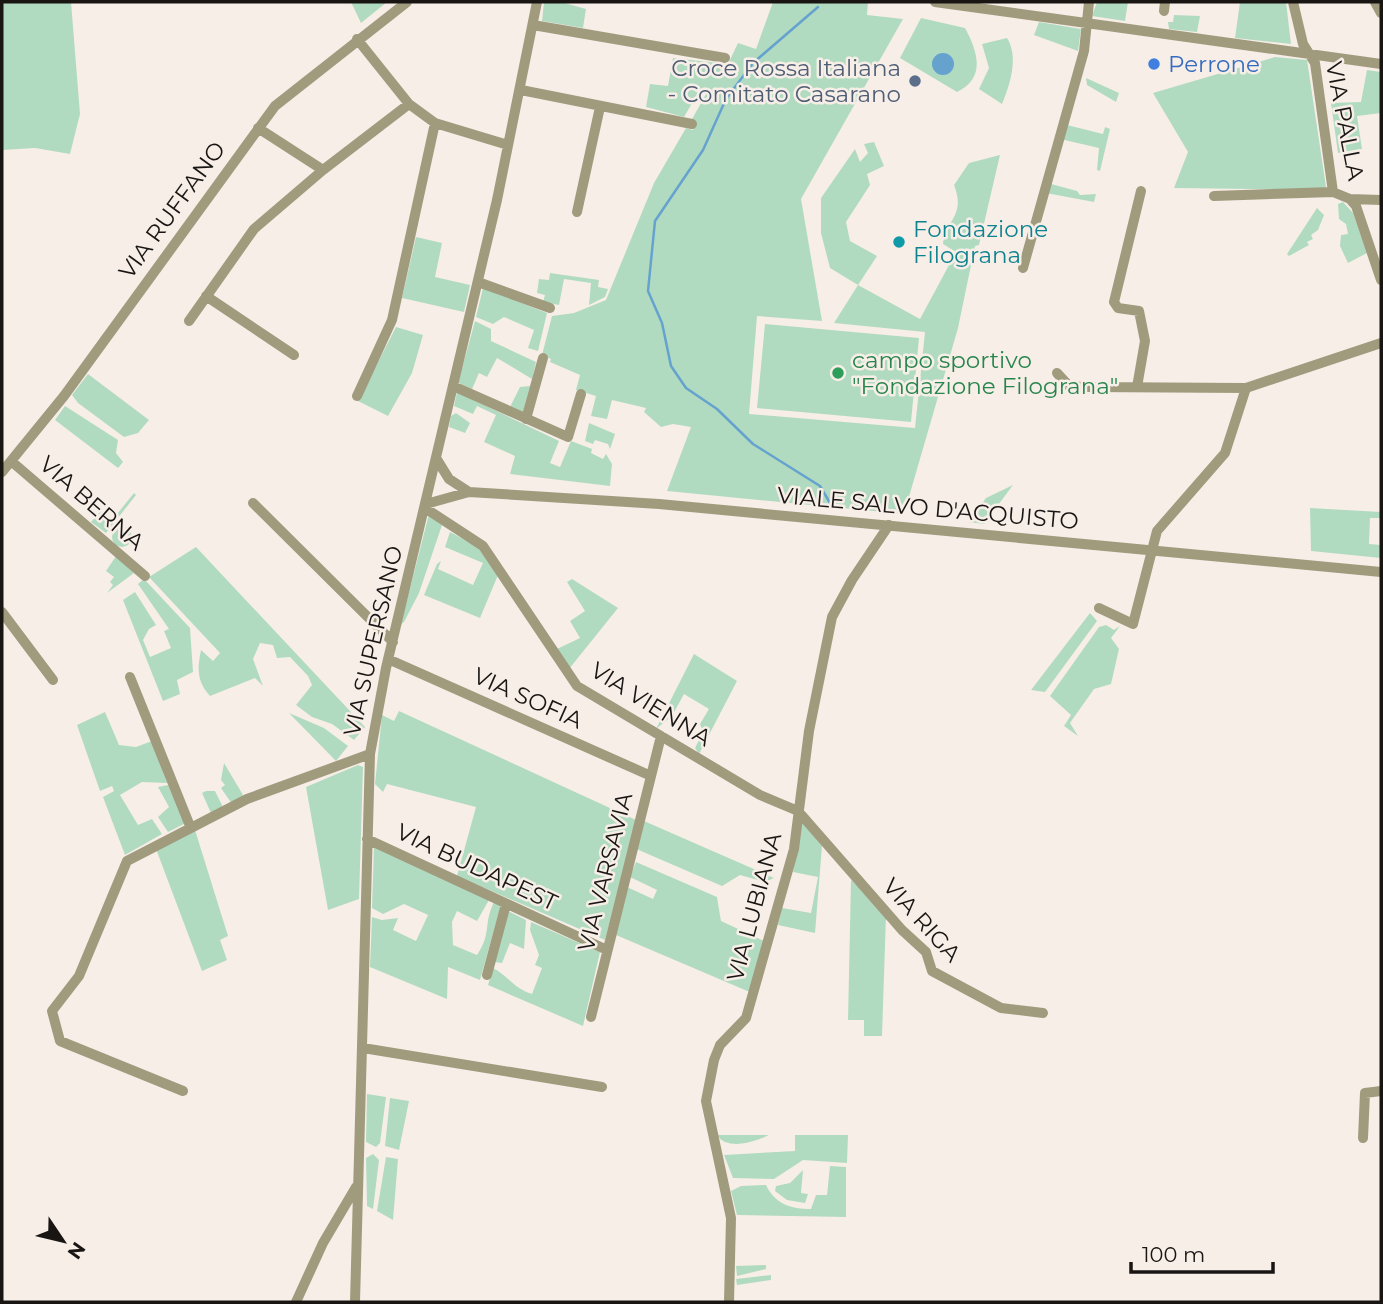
<svg xmlns="http://www.w3.org/2000/svg" width="1383" height="1304" viewBox="0 0 1383 1304" font-family="Montserrat,sans-serif">
  <style>
    .green { fill: #b1dbc0 }
    .water { fill: #65a2ce }
    .lines { fill: none; stroke-linecap: round; stroke-linejoin: round }
    .stream { stroke: #65a2ce; stroke-width: 2.5 }
    .minor { stroke: #a19b7e; stroke-width: 10 }
    .shop-dot { fill: #3f7fe0; stroke: #f8eee8; stroke-width: 2.5 }
    .service-dot { fill: #5c6f8a; stroke: #f8eee8; stroke-width: 2.5 }
    .culture-dot { fill: #0f9aa8; stroke: #f8eee8; stroke-width: 2.5 }
    .leisure-dot { fill: #2e9e5b; stroke: #f8eee8; stroke-width: 2.5 }
    .labels { text-anchor: middle; stroke-width: 5; stroke-linejoin: round; paint-order: stroke }
    .shop-label { font-size: 23px; fill: #366cbe; stroke: #f8eee8; text-anchor: start }
    .service-label { font-size: 23px; fill: #4e5e75; stroke: #f8eee8; text-anchor: end }
    .street-label { font-size: 23px; fill: #181513; stroke: #f8eee8 }
    .culture-label { font-size: 23px; fill: #0d838f; stroke: #f8eee8; text-anchor: start }
    .leisure-label { font-size: 23px; fill: #27864d; stroke: #f8eee8; text-anchor: start }
  </style>
  <rect width="100%" height="100%" fill="#f8eee8"/>
  <!-- green -->
  <path class="green" d="M2,2H71L80,114L70,154L35,148L2,150Z
    M351,2H387L361,23Z
    M544,2H561L586,9L583,28L542,21Z
    M773,2H868L867,15L903,19L801,199L822,321L757,316L749,414L915,428L925,332L834,323L858,285L830,268L821,233V198L855,149L860,162L868,153L864,144L874,142L884,166L867,174L870,185L846,222L850,241L877,256L858,285L920,319L956,252L943,244C946,219 966,216 954,185L969,163L1000,155L979,245L975,246L958,328L904,514L667,491L691,427L673,424L661,427L644,412L646,408L612,400L607,419L591,416L596,396L576,390L580,375L550,362L551,359L542,355L552,316L574,313L606,300L654,183L686,128L693,130L697,123L691,121L706,94L698,93L684,117L646,107L650,84L668,86L673,58L728,64L738,43L756,49Z
    M1097,2H1128L1125,21L1092,16Z
    M1240,2H1286L1291,44L1235,38Z
    M1174,15L1200,16L1197,32L1169,29L1168,22H1173Z
    M921,18L965,28C978,52 986,78 957,92L900,58Z
    M1039,22L1081,29L1078,51L1034,35Z
    M1007,38C1019,57 1010,85 1002,104L979,89L989,68L982,44Z
    M1275,57L1307,60L1326,187L1321,190L1174,188L1188,152L1153,93Z
    M1367,70L1381,72V113L1357,116L1362,149L1338,153L1331,103L1361,102Z
    M1086,78L1119,93L1116,102L1087,85Z
    M1067,125L1103,134L1105,127L1110,129L1100,171L1097,170L1099,148L1060,139Z
    M1051,184L1077,191L1080,195L1096,194L1094,202L1046,193Z
    M1343,202L1353,213L1367,253L1348,263L1340,246L1341,235L1348,234L1346,224L1339,219L1338,204Z
    M1317,208L1324,215L1318,230L1311,235L1313,239L1307,242L1309,245L1289,256L1287,254Z
    M416,237L442,243L435,277L470,285L464,312L402,298Z
    M550,273L599,280L598,287L608,289L605,297L589,305L591,283L564,279L559,305L543,302L545,295L537,293L539,279L549,280Z
    M483,288L547,313L538,351L528,348L534,330L504,317L493,324L476,317Z
    M475,321L491,329V341L536,362L532,379L497,358L487,377L479,373L472,389L458,383Z
    M765,324L919,338L911,422L757,408Z
    M396,327L423,335L412,373L388,416L358,401Z
    M88,374L149,420L138,433L124,437L78,403L72,395Z
    M530,386L523,412L510,407L520,387Z
    M457,392L559,441L550,463L560,467L571,441L592,449L591,453L603,459L606,454L612,464L610,486L510,474L515,456L484,442L496,415L477,406L473,414L454,406Z
    M65,406L118,440L116,453L123,462L118,468L55,420Z
    M456,413L470,423L465,433L449,427L451,416Z
    M589,423L615,434L610,449L608,444L595,440L593,444L585,441Z
    M1013,485L984,524L969,522L986,498Z
    M134,493L136,495L106,533L91,522L101,511L113,519Z
    M1310,508L1381,512V518H1370L1369,544L1381,545V558L1311,551Z
    M429,514L442,525L419,593L404,622L401,624Z
    M112 537a10 10 0 1 1 20 0a10 10 0 1 1-20 0Z
    M450,532L478,547L498,575L480,618L424,595L437,564L441,561L438,569L473,585L483,563L445,547Z
    M196,547L365,727L354,740L332,724L312,717L296,705L312,685L308,676L290,657L277,658L273,645L260,643L253,659L263,686L255,678L210,696C197,682 197,669 201,650L213,661L220,653L149,577Z
    M116,556L134,573L107,593L113,585L110,582L114,577L106,571Z
    M144,579L190,628L193,672L177,680L180,694L163,701L123,600L135,592L156,625L149,629L143,640L150,657L171,648L164,631L169,629L138,584Z
    M572,579L618,608L569,669L557,649L580,638L570,621L585,611L567,582Z
    M1090,613L1097,621L1045,692L1031,690Z
    M1106,625L1114,630L1120,626L1111,638L1119,649L1111,684L1094,689L1070,723L1078,736L1064,726L1071,715L1050,696L1099,627Z
    M694,654L737,681L699,754L695,748L703,732L700,724L709,709L684,694L672,716L656,729Z
    M399,711L636,820L605,940L457,876L476,807L387,784L383,792L375,784L382,715L394,721Z
    M105,712L119,745L136,747L152,741L167,783L142,782L120,795L138,825L152,819L162,834L125,855L103,797L114,791L112,786L100,791L77,725Z
    M289,713L324,728L348,746L336,761Z
    M224,763L243,795L232,804L221,788L225,785L221,780Z
    M358,765L363,767L359,899L328,910L306,787Z
    M168,785L186,823L168,832L158,817L169,807L158,787Z
    M206,791H215L223,807L211,813L202,793Z
    M644,821L774,878L765,882L740,875L722,886L641,851L637,849Z
    M802,821L822,846L815,933L778,925L782,908L811,913L818,877L793,872Z
    M195,830L228,936L220,940L227,960L202,971L156,849Z
    M374,846L489,900L477,921L457,911L452,922L453,945L477,955C492,933 483,924 494,902L501,905L480,980L448,967L447,999L370,967L372,917L382,920L398,918L393,930L416,941L428,915L404,904L383,914L372,908Z
    M636,862L717,897L721,921L764,941L752,993L616,935L627,887L653,899L657,890L630,877Z
    M851,880L876,901L886,915L882,1036H864V1020H848Z
    M508,911L526,920L524,949L510,943L502,963L494,962Z
    M531,922L600,952L583,1026L488,985L493,968C508,976 515,989 532,994L542,968L535,965L539,955L530,930Z
    M367,1094L386,1097L380,1143L376,1147L366,1142Z
    M390,1098L409,1101L399,1150L385,1146Z
    M717,1135H769C755,1142 727,1151 717,1135Z
    M795,1135H848L847,1163L803,1160L774,1179L733,1178L724,1155L795,1151Z
    M373,1154L379,1160L373,1209L367,1206L366,1158Z
    M386,1157L398,1159L393,1220L377,1211Z
    M830,1166L846,1167V1217L737,1215L731,1191L741,1186L766,1185C775,1204 791,1209 811,1209L816,1195H827Z
    M803,1170L801,1193L808,1194L805,1203L787,1200L775,1191L776,1186L790,1183Z
    M766,1265V1269L737,1276L736,1266Z
    M771,1275V1280L737,1285L736,1279Z"/>
  <!-- water -->
  <path class="water" d="M932 64a11 11 0 1 1 22 0a11 11 0 1 1-22 0Z"/>
  <g class="lines">
    <!-- stream -->
    <path class="stream" d="M818,7L753,63L726,99L703,150L655,221L648,291L662,323L671,366L686,388L717,409L753,444L820,486L830,503"/>
    <!-- minor -->
    <path class="minor" d="M935,2L1381,64
      M1293,2L1303,44L1315,63L1333,192L1350,199L1356,206L1381,280
      M1375,2L1381,13
      M1164,11L1165,2
      M533,25L725,58
      M357,39L409,104L435,123L508,145
      M521,90L692,124
      M258,128L323,170
      M1214,196L1333,192
      M1350,199L1381,200
      M577,212L600,107
      M1023,268L1084,51L1089,2
      M478,282L550,308
      M206,296L294,355
      M189,321L254,229L323,170L409,104
      M1057,373L1069,386L1086,387L1246,388L1381,343
      M453,386L568,437L581,394
      M1137,387L1145,341L1139,311L1118,308L1114,302L1141,191
      M357,396L392,320L435,123
      M526,419L543,358
      M436,458L449,479L469,492
      M11,461L145,576
      M2,472L64,396L275,106L407,2
      M253,503L393,642
      M426,504L469,492L659,504L1381,572
      M425,508L483,546L577,686L760,795L798,811L902,930L926,952L932,971L1001,1008L1043,1013
      M1099,608L1133,624L1157,531L1225,453L1246,388
      M2,612L53,680
      M388,659L651,776
      M130,677L190,826
      M367,839L607,950
      M487,975L506,904
      M591,1017L661,736
      M363,1048L602,1087
      M183,1091L60,1041L52,1011L79,976L127,861L247,799L370,754
      M1363,1138L1365,1093L1381,1091
      M296,1302L323,1243L356,1187
      M355,1302L370,754L386,668L497,200L537,2
      M729,1302L731,1218L706,1101L714,1060L720,1045L746,1018L794,849L809,731L832,617L852,580L889,525"/>
  </g>
  <!-- markers -->
  <circle class="shop-dot" cx="1154" cy="64" r="7"/>
  <circle class="service-dot" cx="915" cy="81" r="7"/>
  <circle class="culture-dot" cx="899" cy="242" r="7"/>
  <circle class="leisure-dot" cx="838" cy="373" r="7"/>
  <g class="labels">
    <!-- shop labels -->
    <g class="shop-label">
      <text x="1168" y="72">Perrone</text>
    </g>
    <!-- service labels -->
    <g class="service-label">
      <text x="901" y="76">Croce Rossa Italiana<tspan x="901" dy="26">- Comitato Casarano</tspan></text>
    </g>
    <!-- street labels -->
    <g class="street-label">
      <text transform="translate(1345 121) rotate(79)" y="8">VIA PALLA</text>
      <text transform="translate(172 210) rotate(-54)" y="8">VIA RUFFANO</text>
      <text transform="translate(92 503) rotate(41)" y="8">VIA BERNA</text>
      <text transform="translate(928 508) rotate(5)" y="8">VIALE SALVO D'ACQUISTO</text>
      <text transform="translate(373 641) rotate(-77)" y="8">VIA SUPERSANO</text>
      <text transform="translate(528 698) rotate(24)" y="8">VIA SOFIA</text>
      <text transform="translate(651 704) rotate(32)" y="8">VIA VIENNA</text>
      <text transform="translate(477 867) rotate(25)" y="8">VIA BUDAPEST</text>
      <text transform="translate(605 872) rotate(-76)" y="8">VIA VARSAVIA</text>
      <text transform="translate(754 907) rotate(-75)" y="8">VIA LUBIANA</text>
      <text transform="translate(922 920) rotate(48)" y="8">VIA RIGA</text>
    </g>
    <!-- culture labels -->
    <g class="culture-label">
      <text x="913" y="237">Fondazione<tspan x="913" dy="26">Filograna</tspan></text>
    </g>
    <!-- leisure labels -->
    <g class="leisure-label">
      <text x="852" y="368">campo sportivo<tspan x="852" dy="26">"Fondazione Filograna"</tspan></text>
    </g>
  </g>
  <!-- border -->
  <rect width="1383" height="1304" fill="none" stroke="#181513" stroke-width="7"/>
  <!-- north arrow -->
  <g transform="translate(63 1241) rotate(125)" stroke="#f8eee8" stroke-width="5" paint-order="stroke">
  <path d="M0-5L12 26L0 18L-12 26Z" fill="#181513"/>
  <text y="-10" font-size="19" font-weight="bold" text-anchor="middle" fill="#181513">N</text>
  </g>
  <!-- scale -->
  <path d="M1131 1262v10h142v-10" fill="none" stroke="#181513" stroke-width="3.5"/>
  <text x="1142" y="1262" font-size="21" fill="#181513" stroke="#f8eee8" stroke-width="5" paint-order="stroke">100 m</text>
</svg>
